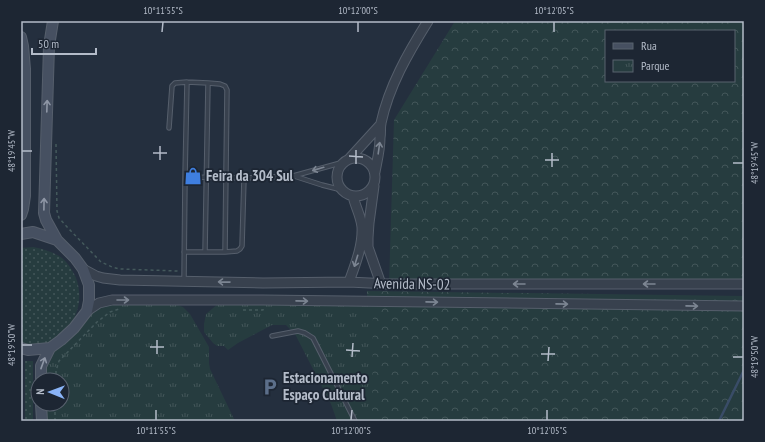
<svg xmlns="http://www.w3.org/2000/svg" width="765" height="442" viewBox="0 0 765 442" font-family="'PT Sans Narrow',sans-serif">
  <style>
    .grass { fill: url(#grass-dots) }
    .forest { fill: url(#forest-crowns); fill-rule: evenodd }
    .park { fill: url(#park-tufts) }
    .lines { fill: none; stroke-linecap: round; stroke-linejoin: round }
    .stream { stroke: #394c67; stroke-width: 2.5 }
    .service-casing { stroke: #565f6c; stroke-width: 5.5 }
    .tertiary-casing { stroke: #565f6c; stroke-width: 11 }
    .secondary-casing { stroke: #565f6c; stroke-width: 12 }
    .path { stroke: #44595c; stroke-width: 1.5; stroke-dasharray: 3 3; stroke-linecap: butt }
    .service { stroke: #38414e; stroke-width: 3.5 }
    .tertiary { stroke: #38414e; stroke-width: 9 }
    .secondary { stroke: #465061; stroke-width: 10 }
    .oneway { stroke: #8e96a5 }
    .oneway2 { stroke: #7c8592 }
    .ticks { fill: none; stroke: #b4bcc9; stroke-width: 1.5 }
    .labels { text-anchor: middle; stroke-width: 3.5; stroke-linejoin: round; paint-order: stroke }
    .poi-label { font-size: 15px; font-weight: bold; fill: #b4bcc9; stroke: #1d2633; text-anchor: start }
    .street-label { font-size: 15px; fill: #b4bcc9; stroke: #1d2633 }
    .neatline { fill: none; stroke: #b4bcc9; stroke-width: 1.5 }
    .ticks-label { font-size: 10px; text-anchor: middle; fill: #b4bcc9 }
  </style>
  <defs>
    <pattern id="grass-dots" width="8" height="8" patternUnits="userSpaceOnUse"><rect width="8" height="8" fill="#263c3f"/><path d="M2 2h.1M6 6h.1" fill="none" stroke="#435659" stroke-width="1.8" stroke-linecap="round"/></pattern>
    <pattern id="forest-crowns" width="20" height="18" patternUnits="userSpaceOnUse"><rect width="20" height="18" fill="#263c3f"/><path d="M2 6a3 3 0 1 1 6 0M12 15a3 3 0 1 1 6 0" fill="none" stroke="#435659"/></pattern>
    <pattern id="park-tufts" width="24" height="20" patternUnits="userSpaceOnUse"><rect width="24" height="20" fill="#263c3f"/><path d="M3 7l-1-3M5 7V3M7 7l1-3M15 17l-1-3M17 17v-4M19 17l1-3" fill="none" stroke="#435659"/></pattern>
  </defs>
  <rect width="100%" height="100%" fill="#242f3e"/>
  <!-- grass -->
  <path class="grass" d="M33,247C44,249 53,252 62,258C68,263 73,271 76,278C85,302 75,327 54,340C44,346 32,345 21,345V248Z
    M25,361H33V421H25Z"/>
  <!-- forest -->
  <path class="forest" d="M455,21H744V284H389L394,120ZM606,31H734V81H606Z
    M367,291L744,296V421H366Z"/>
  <!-- park -->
  <path class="park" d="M113,302H170L183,307L190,314L209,347V363L210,369L235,421H44L43,404H62V380H43V367L52,349L99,305Z
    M219,303L373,305L372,421H337L331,404L295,334L286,325H272L238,343L228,350L224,346H217L213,343L204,332V324L206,314Z"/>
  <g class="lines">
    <!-- stream -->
    <path class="stream" d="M719,421L744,370"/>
    <!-- service casing -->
    <g class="service-casing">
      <path id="service" d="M169,128L172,86L175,83L187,82
        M294,176L322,185L342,190
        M185,177L187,82L208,83L205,252H225L227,90L225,86L220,84L208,83
        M184,252H205
        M225,252L237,251L240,249L242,246L244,178
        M184,280L185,177L244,178L293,176L344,162
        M272,336L298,331L305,333L313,338L355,421"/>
    </g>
    <!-- tertiary casing -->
    <g class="tertiary-casing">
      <path id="tertiary" d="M337 177a19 19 0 1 1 38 0a19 19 0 1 1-38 0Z
        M349,159L381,124
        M375,172C377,161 380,150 380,138C381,133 380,128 381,123C389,86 408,53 428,21
        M374,186L369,223L368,238V247L381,284
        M83,269L96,276L103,278L120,280L263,283L349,282L389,284H744
        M349,282C355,265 363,246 362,227C361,216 355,206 353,196
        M87,311L99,303L112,300H263L744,306"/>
    </g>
    <!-- secondary casing -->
    <g class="secondary-casing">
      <path id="secondary" d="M53,21L49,46L44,213L46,220L57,240
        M21,37L23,46L25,69V196L23,209L21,215
        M21,234L33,232L57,240L75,258L83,269L89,285V301L87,311L74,328L61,340L50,348L28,350L21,348
        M41,380V366L50,348
        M41,404L42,421"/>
    </g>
    <!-- path -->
    <path class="path" d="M56,144L57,211L59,218L69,229L101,262L112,267L120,269L178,271
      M243,310H263V308
      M56,380V371L59,361L97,322L110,312L119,309
      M55,421V404"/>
    <!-- service -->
    <use href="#service" class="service"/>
    <!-- tertiary -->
    <use href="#tertiary" class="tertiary"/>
    <!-- secondary -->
    <use href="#secondary" class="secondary"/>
  </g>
  <!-- one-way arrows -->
  <defs><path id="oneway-shaft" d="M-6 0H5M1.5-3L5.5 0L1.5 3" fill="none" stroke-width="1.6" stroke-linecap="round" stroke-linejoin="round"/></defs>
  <g class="oneway">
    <use href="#oneway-shaft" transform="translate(47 106) rotate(-88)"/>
    <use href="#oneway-shaft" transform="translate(44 204) rotate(-89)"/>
    <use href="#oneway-shaft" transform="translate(43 363) rotate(-70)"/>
  </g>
  <g class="oneway2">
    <use href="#oneway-shaft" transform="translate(379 148) rotate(-82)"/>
    <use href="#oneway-shaft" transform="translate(318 169) rotate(164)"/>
    <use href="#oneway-shaft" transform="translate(356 261) rotate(107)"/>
    <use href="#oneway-shaft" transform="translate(224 282) rotate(-179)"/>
    <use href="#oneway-shaft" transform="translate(519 284) rotate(180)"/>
    <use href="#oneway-shaft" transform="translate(649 284) rotate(180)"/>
    <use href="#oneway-shaft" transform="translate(123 300)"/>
    <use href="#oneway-shaft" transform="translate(302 301) rotate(1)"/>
    <use href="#oneway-shaft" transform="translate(432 302) rotate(1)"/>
    <use href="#oneway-shaft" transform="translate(562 304) rotate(1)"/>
    <use href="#oneway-shaft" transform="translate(692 306) rotate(1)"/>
  </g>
  <!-- ticks -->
  <path class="ticks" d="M162,32L163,22M358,32V22M554,32V22M22,151H32M153,153H167M349,156L363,157M160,160V146M545,160H559M733,163H743M356,164V150M552,167V153M22,345H32M150,347H164M346,350L360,351M157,354V340M541,354H555M352,357L353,343M733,357H743M548,361L549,347M156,420V410M351,420L352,410M547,420V410"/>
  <!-- icons -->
  <defs>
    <g id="shop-bare" transform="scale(1.38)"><path d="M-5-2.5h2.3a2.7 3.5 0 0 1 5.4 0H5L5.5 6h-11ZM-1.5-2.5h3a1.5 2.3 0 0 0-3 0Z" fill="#3f7fe0" stroke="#1d2633" stroke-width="2.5" paint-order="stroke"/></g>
    <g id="parking-bare" transform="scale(1.38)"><path d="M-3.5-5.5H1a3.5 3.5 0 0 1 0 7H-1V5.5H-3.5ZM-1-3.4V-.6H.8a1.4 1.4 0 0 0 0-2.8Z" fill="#5c6f8a" stroke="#1d2633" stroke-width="2.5" paint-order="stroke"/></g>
  </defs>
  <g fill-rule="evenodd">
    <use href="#shop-bare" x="193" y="176"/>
    <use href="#parking-bare" x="270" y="387"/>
  </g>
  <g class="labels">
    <!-- poi labels -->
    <g class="poi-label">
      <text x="206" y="181">Feira da 304 Sul</text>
      <text x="283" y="383">Estacionamento<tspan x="283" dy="17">Espaço Cultural</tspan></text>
    </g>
    <!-- street labels -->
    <g class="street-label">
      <text transform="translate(412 284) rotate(1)" y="5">Avenida NS-02</text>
    </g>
  </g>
  <!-- border -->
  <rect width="765" height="442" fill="none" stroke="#1d2633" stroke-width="44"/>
  <!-- legend -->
  <rect x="605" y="30" width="130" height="52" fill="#1d2633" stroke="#59626f"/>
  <rect x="613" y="43" width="20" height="6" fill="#465061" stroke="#59626f"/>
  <text x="641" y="50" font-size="12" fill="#b4bcc9">Rua</text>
  <rect x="613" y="60" width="20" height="12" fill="url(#park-tufts)" stroke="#59626f"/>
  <text x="641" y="70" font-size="12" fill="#b4bcc9">Parque</text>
  <!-- north arrow -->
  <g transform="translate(50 392) rotate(271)"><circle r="19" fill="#1d2633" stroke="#59626f"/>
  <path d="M0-3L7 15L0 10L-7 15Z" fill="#8ab4f8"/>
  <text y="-6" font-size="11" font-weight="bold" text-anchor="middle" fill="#b4bcc9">N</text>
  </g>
  <!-- scale -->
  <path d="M32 48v6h64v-6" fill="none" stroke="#b4bcc9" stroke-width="2"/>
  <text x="38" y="48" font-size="12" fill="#b4bcc9" stroke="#1d2633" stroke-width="3" paint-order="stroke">50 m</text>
  <rect x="22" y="22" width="721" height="398" class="neatline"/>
  <g class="ticks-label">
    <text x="163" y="14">10°11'55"S</text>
    <text x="358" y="14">10°12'00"S</text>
    <text x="554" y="14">10°12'05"S</text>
    <text transform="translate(11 151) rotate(-90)" y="4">48°19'45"W</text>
    <text transform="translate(754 163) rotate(-90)" y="4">48°19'45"W</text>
    <text transform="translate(11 345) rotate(-90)" y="4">48°19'50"W</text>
    <text transform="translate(754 357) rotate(-90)" y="4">48°19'50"W</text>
    <text x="156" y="434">10°11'55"S</text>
    <text x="351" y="434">10°12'00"S</text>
    <text x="547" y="434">10°12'05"S</text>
  </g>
</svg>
